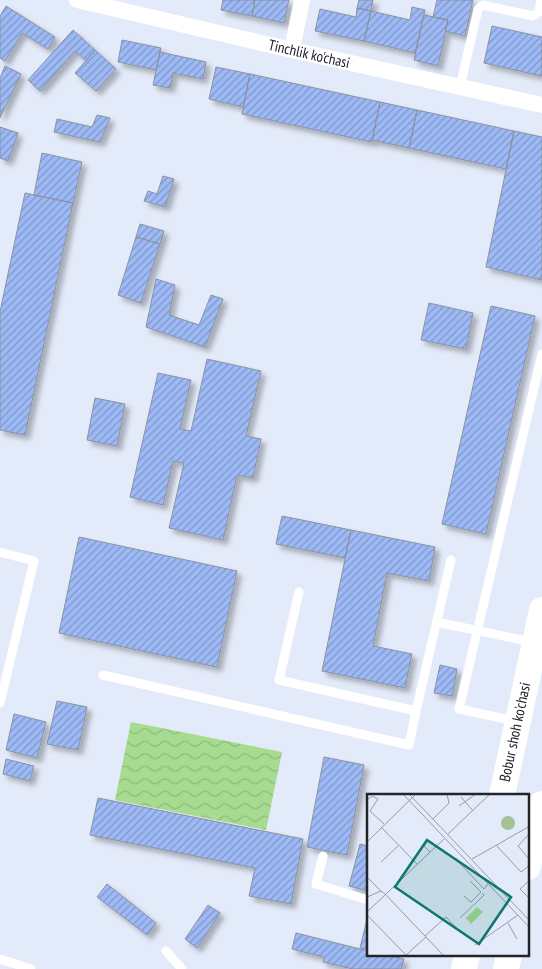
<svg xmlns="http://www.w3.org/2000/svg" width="542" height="969" viewBox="0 0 542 969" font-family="'PT Sans Narrow',sans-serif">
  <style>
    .water { fill: url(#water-waves) }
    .building { fill: url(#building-hatch); stroke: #8b919f; filter: url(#shadow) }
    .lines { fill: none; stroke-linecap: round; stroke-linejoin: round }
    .service { stroke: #fff; stroke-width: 9 }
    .minor { stroke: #fff; stroke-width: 16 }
    .primary { stroke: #fff; stroke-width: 26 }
    .labels { text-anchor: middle; stroke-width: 4; stroke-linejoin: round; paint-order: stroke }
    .street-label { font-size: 15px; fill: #22242a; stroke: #fff }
    .inset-road { fill: none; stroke: #969ba6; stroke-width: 1 }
    .view { fill: #0f766e; fill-opacity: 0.15; stroke: #0f766e; stroke-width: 2.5 }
    .inset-edge { fill: none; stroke: #22242a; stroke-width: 2.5 }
  </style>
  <defs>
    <pattern id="water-waves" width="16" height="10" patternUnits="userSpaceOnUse" patternTransform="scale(1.25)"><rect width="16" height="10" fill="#a6db90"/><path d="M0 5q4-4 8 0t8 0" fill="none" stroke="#8fbc7c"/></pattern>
    <pattern id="building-hatch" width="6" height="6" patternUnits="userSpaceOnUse" patternTransform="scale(1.25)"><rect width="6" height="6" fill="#9dbaf6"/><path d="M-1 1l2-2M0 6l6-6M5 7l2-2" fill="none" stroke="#8097c7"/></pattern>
    <filter id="shadow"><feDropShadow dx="4.5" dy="4.5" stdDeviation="2.5" flood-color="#0004"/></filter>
  </defs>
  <rect width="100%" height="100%" fill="#e3eaf9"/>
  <!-- water -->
  <path class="water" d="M131,722L282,752L266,830L115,800Z"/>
  <!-- building -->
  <path class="building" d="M223,0H255L252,16L221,10Z
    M255,0H289L284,23L252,16Z
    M359,0H373L371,11L357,8Z
    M437,0H473L465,36L445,31L448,20L433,17Z
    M6,6L55,37L48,49L22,33L5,61L0,58V16Z
    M412,7L425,10L415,53L364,41L371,11L410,20Z
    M357,8L371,11L364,41L315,31L320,9L356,17Z
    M424,15L448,20L438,66L414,60Z
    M492,26L542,37V76L484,63Z
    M73,30L95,50L86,61L75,51L40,91L28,80Z
    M122,40L161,48L156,70L118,62Z
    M95,50L116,69L96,91L75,73Z
    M160,52L206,62L203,79L173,73L170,88L153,85Z
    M5,66L21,74L0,118V78Z
    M216,67L250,74L243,107L209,99Z
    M250,74L380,102L372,142L242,114Z
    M380,102L417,110L409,148L372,140Z
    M417,110L514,131L506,169L409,148Z
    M97,115L110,118L100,142L54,132L57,119L92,127Z
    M0,127L18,133L8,161L0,158Z
    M514,131L542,137V280L486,267Z
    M42,153L82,162L73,203L34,195Z
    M163,176L174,179L165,207L144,201L148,191L157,194Z
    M25,193L73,203L25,435L0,430V312Z
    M140,224L164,231L160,244L136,237Z
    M136,237L160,244L141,303L118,295Z
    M156,279L175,285L169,315L199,325L211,295L223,299L205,347L146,327Z
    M429,303L473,313L466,349L421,340Z
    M491,306L535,316L486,534L442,524Z
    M207,359L261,371L246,436L261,439L253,478L237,475L223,540L169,528L184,463L173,461L163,505L130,497L158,373L191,380L180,429L191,431Z
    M95,398L125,404L117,446L87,440Z
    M282,516L351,530L345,558L276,544Z
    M351,530L435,547L429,581L387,573L373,646L412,654L405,688L322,671Z
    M79,537L237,571L217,667L59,633Z
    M440,665L457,669L452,696L434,693Z
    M57,701L87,707L78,750L47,744Z
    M14,714L46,722L37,758L6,750Z
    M324,757L364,765L347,855L307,847Z
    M6,759L34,766L30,781L3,774Z
    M98,798L303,839L291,904L249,896L255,868L90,835Z
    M360,844L368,846V891L349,886Z
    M107,884L156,923L147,935L97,897Z
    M208,905L220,913L197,948L185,939Z
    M368,915V950L360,948Z
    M296,933L368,951V955H388L404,959L401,969H353L323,962L324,957L292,949Z"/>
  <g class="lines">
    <!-- service -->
    <path class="service" d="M460,87L478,9L483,5L487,6L533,16L539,12L541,0
      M0,552L34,561L0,703
      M299,592L279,680L416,711L451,560
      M436,622L532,642
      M103,675L409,745L416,711
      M515,721L459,709L542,354
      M323,856L316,884L368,900
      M166,951L182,969
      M0,959L31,969"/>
    <!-- minor -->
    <path class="minor" d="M77,0L292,50L542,105
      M292,50L302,0"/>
    <!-- primary -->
    <path class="primary" d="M502,795L542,610
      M528,867L542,804
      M464,969L467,955
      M506,969L509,955"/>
  </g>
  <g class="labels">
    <!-- street labels -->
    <g class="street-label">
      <text transform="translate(309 54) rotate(13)" y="5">Tinchlik ko'chasi</text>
      <text transform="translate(515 732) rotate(-78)" y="5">Bobur shoh ko'chasi</text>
    </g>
  </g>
  <!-- overview -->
  <g transform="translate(367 794)">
    <rect width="162" height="162" fill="#e3eaf9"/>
    <path d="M134 29a7 7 0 1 1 14 0a7 7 0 1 1-14 0Z" fill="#a3c297"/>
    <path d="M110,113L116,118L104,130L99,124Z" fill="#a6db90"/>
    <path class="inset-road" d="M36,0L163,134M42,0L163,127M94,3L106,17M0,6L5,2L11,5L3,17L17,30M92,12L109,0M66,25L82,9L80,0M14,33L50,70M163,39L151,52L163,66M81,40L123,0M59,45L61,47L57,52L63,58M0,48L49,0M129,51L154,78L163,71M88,64L117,95L121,90M105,65L163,32M14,68L31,52M0,83L14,97M163,86L153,95L163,105M97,102L104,108L114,98L103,87M0,103L14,97L18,100L77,162M0,118L77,45M0,121L39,161M93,124L117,101L115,99M141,129L150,145M58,142L79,123L93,138M108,151L151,121M38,162L59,143"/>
    <path class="view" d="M60,46L144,103L112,150L28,93Z"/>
    <rect width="162" height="162" class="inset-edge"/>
  </g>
</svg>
